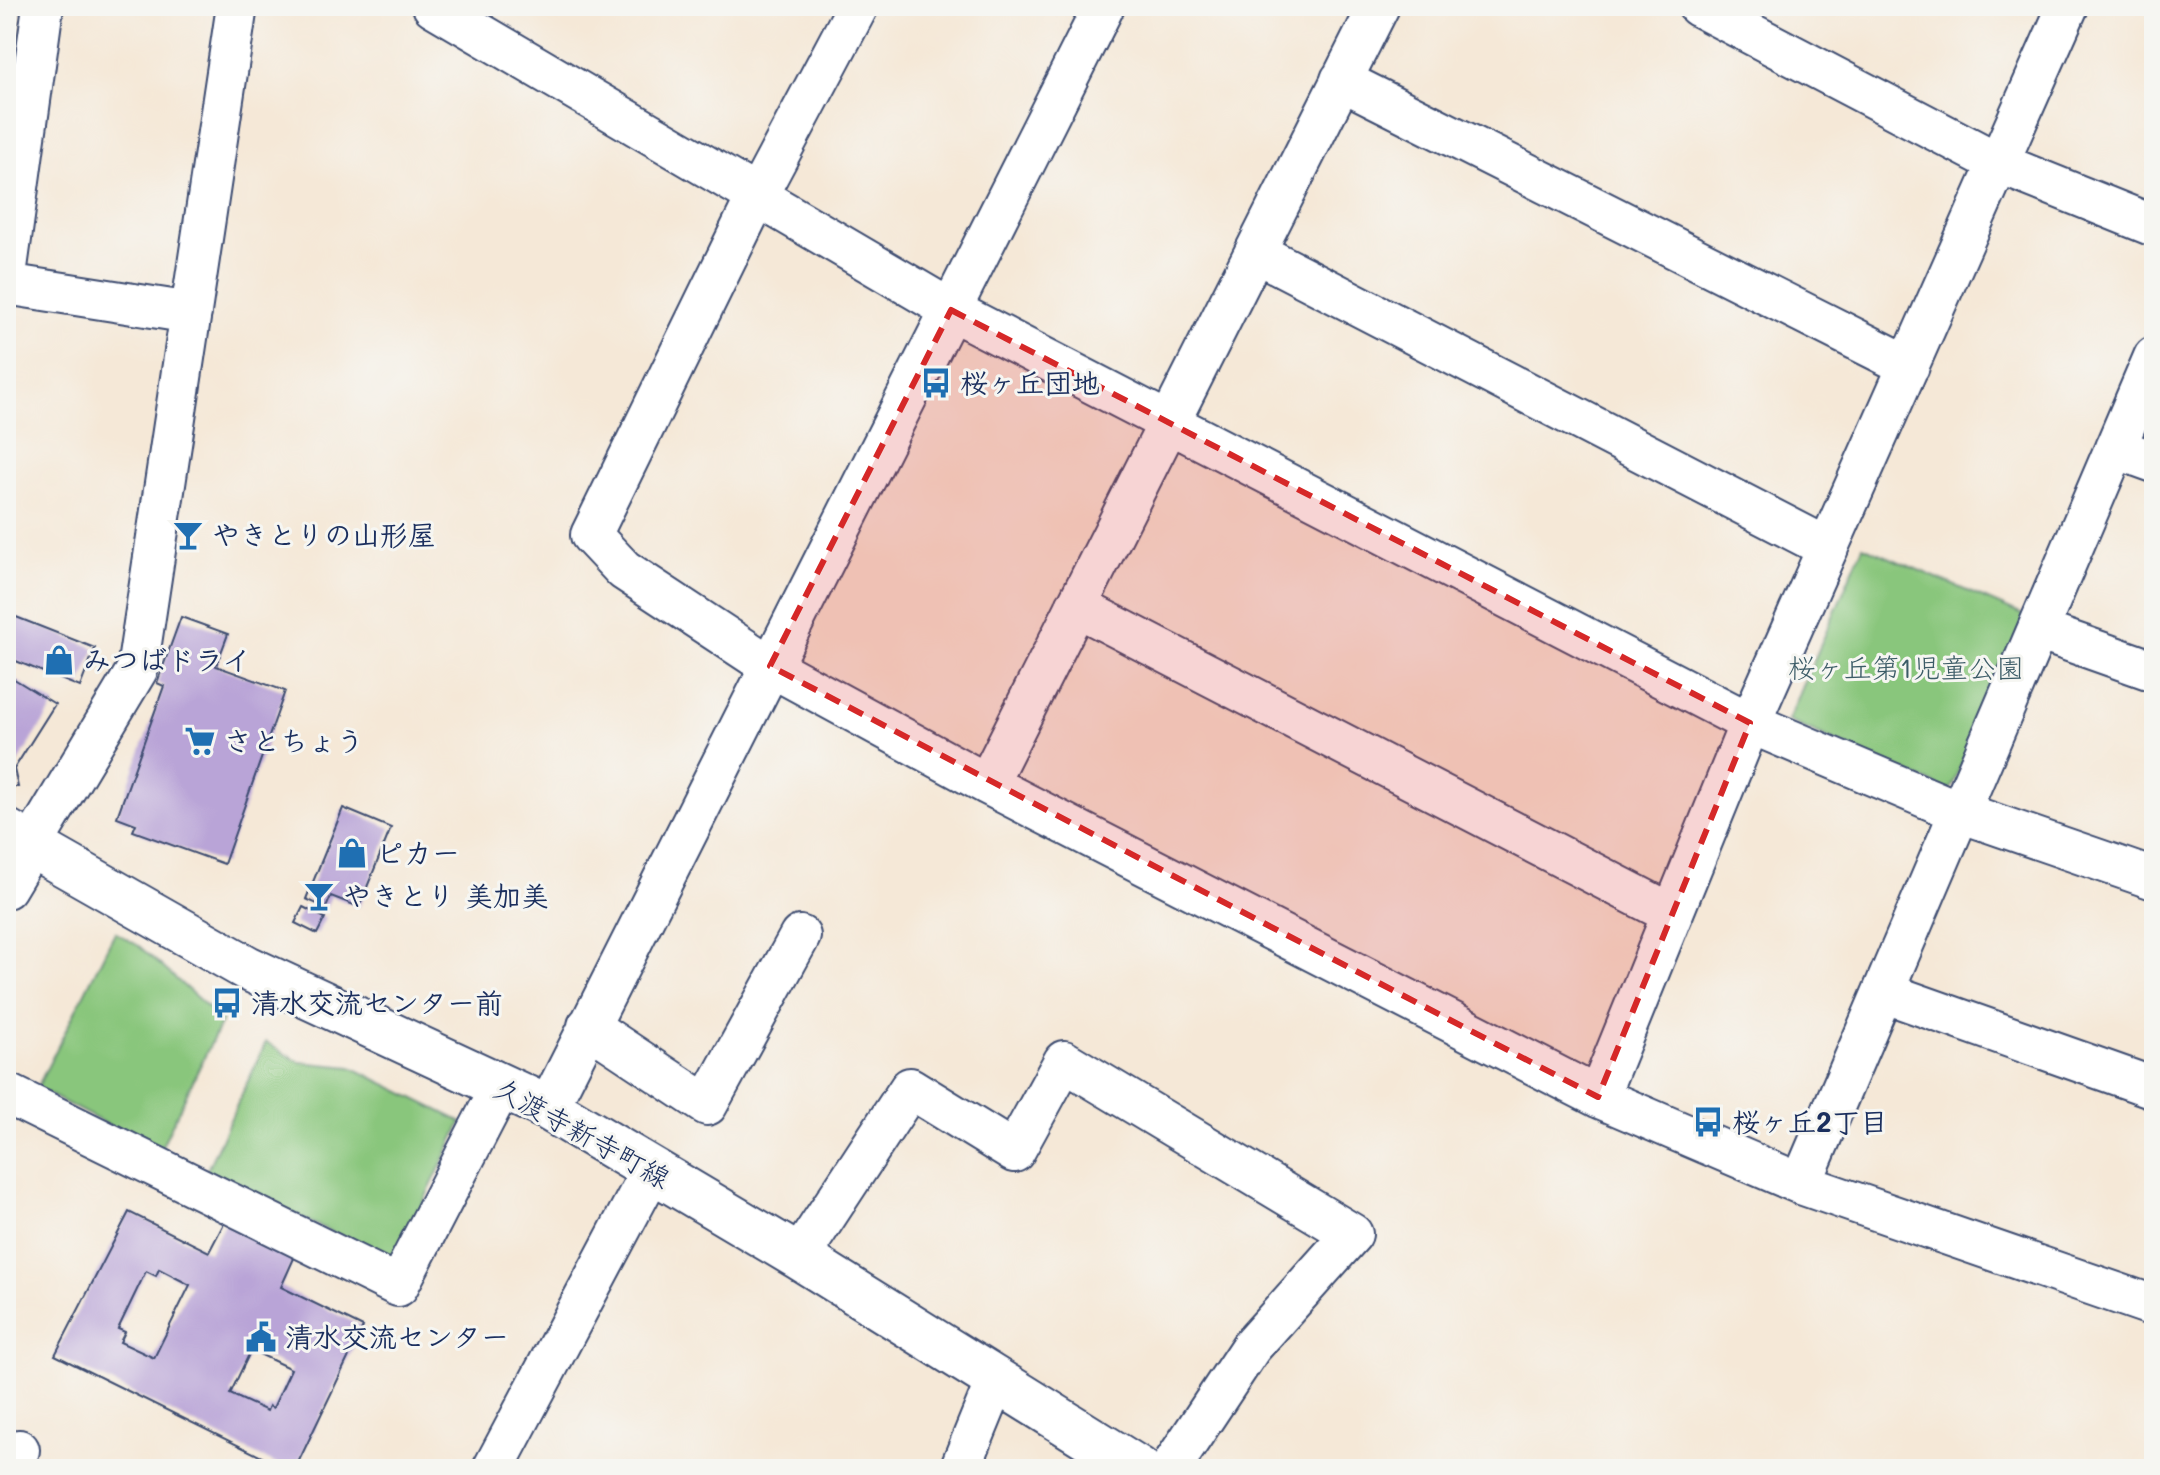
<svg xmlns="http://www.w3.org/2000/svg" width="2160" height="1475" viewBox="0 0 2160 1475" font-family="Mali,'Klee One',sans-serif">
  <style>
    .green { fill: #89c67c; stroke: #527a6d; stroke-width: 2 }
    .building { fill: #b9a4d7; fill-rule: evenodd }
    .lines { fill: none; stroke-linecap: round; stroke-linejoin: round }
    .minor-casing { stroke: #3c4b70; stroke-width: 44 }
    .major-casing { stroke: #3c4b70; stroke-width: 48 }
    .minor { stroke: #fff; stroke-width: 40 }
    .major { stroke: #fff; stroke-width: 44 }
    .marked { fill: #d62828; fill-opacity: 0.2; stroke: #d62828; stroke-width: 6; stroke-dasharray: 16 10; stroke-linejoin: round }
    .labels { text-anchor: middle; stroke-width: 6; stroke-linejoin: round; paint-order: stroke }
    .poi-label { font-size: 28px; font-weight: bold; fill: #1b2f5e; stroke: #f6f6f2; text-anchor: start }
    .park-label { font-size: 28px; fill: #3c5c67; stroke: #f6f6f2 }
    .street-label { font-size: 28px; fill: #1b2f5e; stroke: #f6f6f2 }
  </style>
  <rect width="100%" height="100%" fill="#f6f6f2"/>
  <filter id="ink" filterUnits="userSpaceOnUse"><feTurbulence type="fractalNoise" baseFrequency=".0125" numOctaves="2"/><feDisplacementMap in="SourceGraphic" scale="16" xChannelSelector="R" yChannelSelector="G"/><feConvolveMatrix kernelMatrix="1 2 1 2 8 2 1 2 1" color-interpolation-filters="sRGB"/></filter>
  <filter id="wash" filterUnits="userSpaceOnUse"><feTurbulence type="fractalNoise" baseFrequency=".006" numOctaves="4" result="noise"/><feDisplacementMap in="SourceGraphic" scale="32" xChannelSelector="R" yChannelSelector="G"/><feGaussianBlur stdDeviation="1.8" result="paint"/><feColorMatrix in="noise" values="0 0 0 0 0 0 0 0 0 0 0 0 0 0 0 0 0 1.4 0 .05"/><feComposite in="paint" operator="in"/></filter>
  <g filter="url(#wash)">
    <rect width="100%" height="100%" fill="#f5e8d7"/>
    <!-- green -->
    <path class="green" d="M1863,546L2025,616L1950,791L1788,721Z
      M115,932L139,946L222,1020L159,1152L37,1088Z
      M266,1042L299,1062L351,1067L462,1122L395,1261L205,1174Z"/>
    <g id="blocks">
      <!-- building -->
      <path class="building" d="M6,613L95,648L80,687L6,657Z
        M181,617L228,634L216,666L285,691L224,864L133,831L136,824L117,817L164,686L157,683Z
        M6,674L55,704L14,769L18,787H6Z
        M343,808L391,828L359,907L331,896L326,908L306,899Z
        M303,907L325,918L317,934L295,923Z
        M260,1198L276,1202L261,1238L295,1256L281,1287L363,1327L295,1469H286L55,1355L129,1212L209,1252L232,1208ZM159,1269L190,1285L154,1358L120,1342L125,1332L118,1329L146,1271L156,1276ZM251,1350L291,1369L273,1408L269,1406L267,1411L230,1394Z"/>
    </g>
  </g>
  <g filter="url(#ink)">
    <use href="#blocks" fill-opacity="0" stroke="#3c4b70" stroke-width="2"/>
    <g class="lines">
      <!-- minor casing -->
      <g class="minor-casing">
        <path id="minor" d="M433,6L951,310L1750,723L1960,812L2154,879
          M858,6L758,194L591,535L624,570L770,666L987,784L1598,1097L1801,1184L2154,1306
          M1698,6L2000,164L2154,226
          M1341,80L1909,366
          M1255,252L1828,548
          M6,275L43,6
          M6,284L191,313
          M2115,448L2154,462
          M1076,606L1672,914
          M2038,630L2154,671
          M987,784L1379,6
          M6,888L137,670L237,6
          M1883,992L2154,1088
          M588,1026L707,1105L800,936
          M6,1093L398,1286L501,1087
          M1598,1097L1750,723L2068,6
          M548,1108L1104,6
          M1801,1184L2154,357
          M799,1257L910,1088L1014,1152L1064,1061L1352,1234L1251,1347L1170,1469
          M6,1464L19,1450
          M493,1469L652,1170
          M960,1469L996,1381"/>
      </g>
      <!-- major casing -->
      <g class="major-casing">
        <path id="major" d="M6,831L247,968L548,1108L799,1257L1139,1469"/>
      </g>
      <!-- minor -->
      <use href="#minor" class="minor"/>
      <!-- major -->
      <use href="#major" class="major"/>
    </g>
  </g>
  <!-- marked area -->
  <path class="marked" d="M951,310L1750,723L1598,1097L770,666Z"/>
  <!-- icons -->
  <defs>
    <g id="bus-bare" transform="scale(2.4)"><path d="M-5-6H5V4H4V6H2V4H-2V6H-4V4H-5ZM-3.5-4V0h7V-4ZM-3.5 1.2v1.5H-2V1.2ZM2 1.2v1.5H3.5V1.2Z" fill="#1f6fb2" stroke="#f6f6f2" stroke-width="2.5" paint-order="stroke"/></g>
    <g id="bar-bare" transform="scale(2.4)"><path d="M-6-5H6L.8 .8V4.5H3.5V6h-7V4.5H-.8V.8Z" fill="#1f6fb2" stroke="#f6f6f2" stroke-width="2.5" paint-order="stroke"/></g>
    <g id="shop-bare" transform="scale(2.4)"><path d="M-5-2.5h2.3a2.7 3.5 0 0 1 5.4 0H5L5.5 6h-11ZM-1.5-2.5h3a1.5 2.3 0 0 0-3 0Z" fill="#1f6fb2" stroke="#f6f6f2" stroke-width="2.5" paint-order="stroke"/></g>
    <g id="supermarket-bare" transform="scale(2.4)"><path d="M-6-5.5h2.5l.6 2H6L4.5 2H-2.5L-4.4-4H-6ZM-1.5 3.2a1.3 1.3 0 1 0 .1 0ZM3 3.2a1.3 1.3 0 1 0 .1 0Z" fill="#1f6fb2" stroke="#f6f6f2" stroke-width="2.5" paint-order="stroke"/></g>
    <g id="civic-bare" transform="scale(2.4)"><path d="M-.6-6.5H3V-4.5H.6V-3L4-1V1h2V6H-6V1h2V-1L-.6-3ZM-1.2 2.5V6h2.4V2.5Z" fill="#1f6fb2" stroke="#f6f6f2" stroke-width="2.5" paint-order="stroke"/></g>
  </defs>
  <g fill-rule="evenodd">
    <use href="#bus-bare" x="936" y="383"/>
    <use href="#bar-bare" x="188" y="535"/>
    <use href="#shop-bare" x="59" y="660"/>
    <use href="#supermarket-bare" x="200" y="741"/>
    <use href="#shop-bare" x="352" y="853"/>
    <use href="#bar-bare" x="319" y="896"/>
    <use href="#bus-bare" x="227" y="1003"/>
    <use href="#bus-bare" x="1708" y="1122"/>
    <use href="#civic-bare" x="261" y="1337"/>
  </g>
  <g class="labels">
    <!-- poi labels -->
    <g class="poi-label">
      <text x="960" y="393">桜ヶ丘団地</text>
      <text x="212" y="545">やきとりの山形屋</text>
      <text x="83" y="670">みつばドライ</text>
      <text x="224" y="751">さとちょう</text>
      <text x="376" y="863">ピカー</text>
      <text x="343" y="906">やきとり 美加美</text>
      <text x="251" y="1013">清水交流センター前</text>
      <text x="1732" y="1132">桜ヶ丘2丁目</text>
      <text x="285" y="1347">清水交流センター</text>
    </g>
    <!-- park labels -->
    <g class="park-label">
      <text x="1906" y="678">桜ヶ丘第1児童公園</text>
    </g>
    <!-- street labels -->
    <g class="street-label">
      <text transform="translate(582 1133) rotate(29)" y="10">久渡寺新寺町線</text>
    </g>
  </g>
  <!-- margin -->
  <rect width="2160" height="1475" fill="none" stroke="#f6f6f2" stroke-width="32"/>
</svg>
